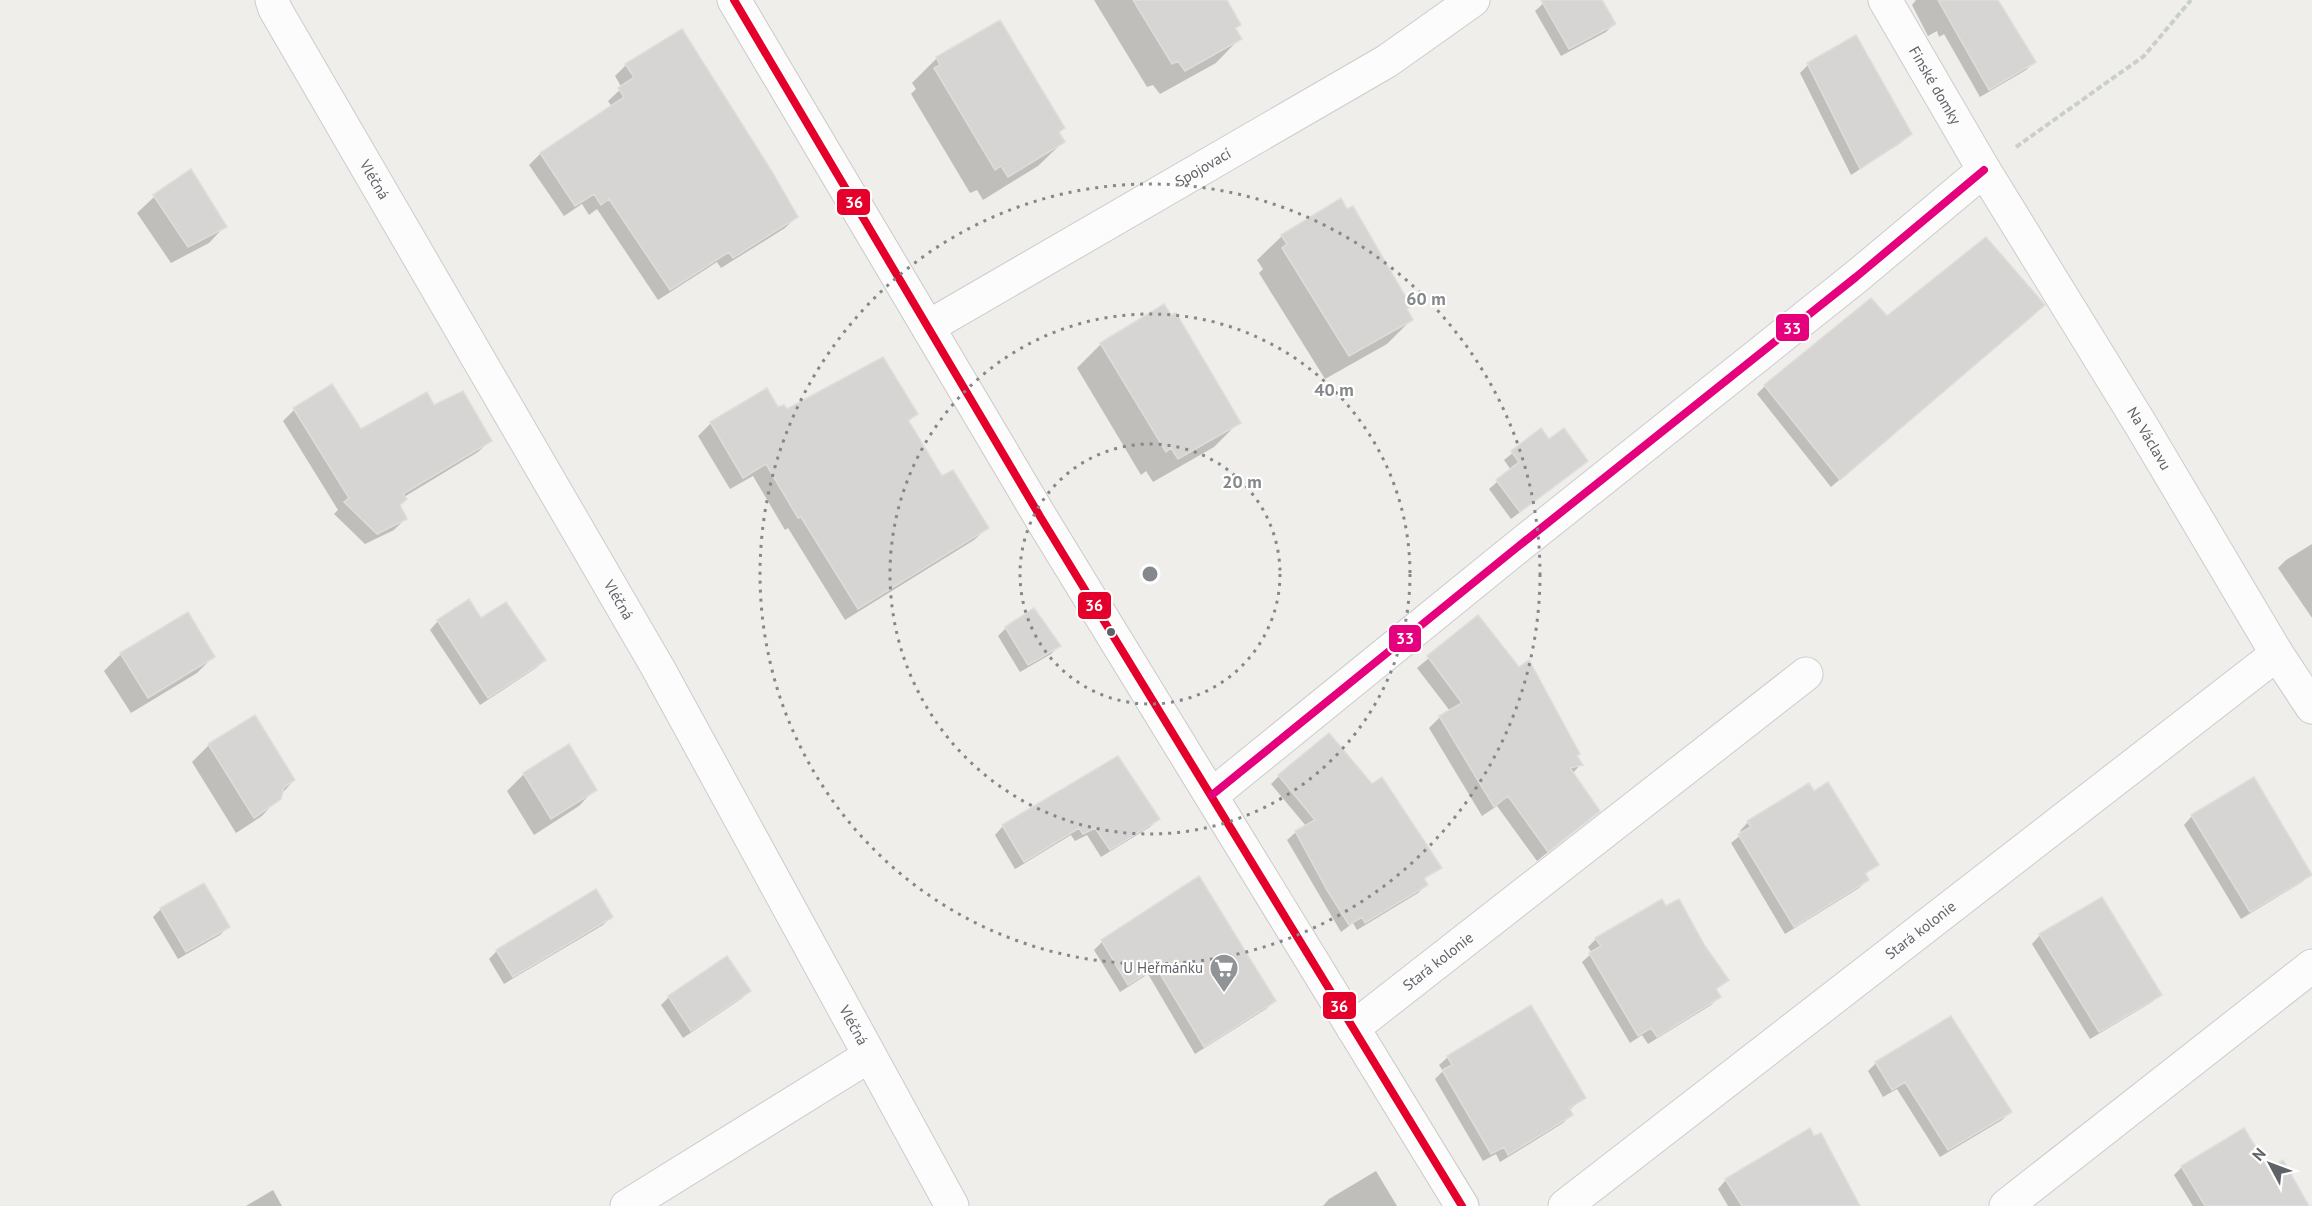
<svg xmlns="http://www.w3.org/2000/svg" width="2312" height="1206" viewBox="0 0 2312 1206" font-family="'PT Sans',sans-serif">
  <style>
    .shadow { fill: #0003 }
    .building { fill: #d6d5d3; stroke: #deddd9; stroke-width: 1.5 }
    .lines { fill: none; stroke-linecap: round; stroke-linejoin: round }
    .street-casing { stroke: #cbcccc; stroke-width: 35 }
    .secondary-casing { stroke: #cacacb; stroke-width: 35 }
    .path { stroke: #cacfcc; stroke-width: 4; stroke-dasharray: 6 3; stroke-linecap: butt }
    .street { stroke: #fdfcfc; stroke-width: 33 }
    .secondary { stroke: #fdfcfc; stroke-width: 33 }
    .bus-1-casing { stroke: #fff; stroke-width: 12 }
    .bus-2-casing { stroke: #fff; stroke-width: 12 }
    .bus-1 { stroke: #e4002b; stroke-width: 8 }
    .bus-2 { stroke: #e5007d; stroke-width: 8 }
    .ring { fill: none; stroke: #84888a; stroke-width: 3; stroke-dasharray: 3 6 }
    .bus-dot { fill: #5f6368; stroke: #fff; stroke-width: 2 }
    .labels { text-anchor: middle; stroke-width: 4.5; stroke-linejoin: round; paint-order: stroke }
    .street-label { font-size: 15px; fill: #5f6368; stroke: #fff }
    .poi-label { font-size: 15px; fill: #5f6368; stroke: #fff; text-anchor: end }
    .centre { fill: #84888a; stroke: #fff; stroke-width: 3 }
    .ring-label { font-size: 18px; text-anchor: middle; font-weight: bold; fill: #84888a; stroke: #fff; stroke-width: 4.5; stroke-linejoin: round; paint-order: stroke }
    .line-badge { stroke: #fff; stroke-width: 2 }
    .badge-label { font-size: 16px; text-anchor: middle; font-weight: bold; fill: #fff }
  </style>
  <rect width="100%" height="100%" fill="#efeeea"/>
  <!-- shadow -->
  <path class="shadow" d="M1094,0H1225L1240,24L1234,30L1240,38L1216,63L1160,94L1153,85L1147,87Z
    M1547,0H1601L1614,24L1606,32L1561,56L1535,11Z
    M1916,0H1996L2034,62L2026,70L1980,97L1944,34L1939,37L1937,31L1928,36L1912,5Z
    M999,22L1063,128L1058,134L1063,142L1038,166L983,200L977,190L970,193L911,94L916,89L912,83L937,58Z
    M626,65L796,217L785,228L721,268L717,262L658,300L597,209L589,215L582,204L564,216L529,165L540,154L612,107L608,101L622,88L615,76Z
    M1808,65L1910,133L1902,142L1851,175L1800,73Z
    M191,171L225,226L209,243L171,263L137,213L154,197Z
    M1282,236L1406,310L1411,320L1387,344L1325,379L1259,273L1263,269L1257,260Z
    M2035,313L1831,487L1757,394L1765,386L1887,318Z
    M1101,344L1239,422L1214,447L1153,482L1146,471L1141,475L1077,368Z
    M433,407L490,441L478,452L404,497L398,506L405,519L394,530L365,544L334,514L338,510L283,421L294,410L360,431Z
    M778,409L786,411L916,414L908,422L941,478L987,528L974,540L845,620L788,528L785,530L753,476L730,489L698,436L711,423Z
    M1541,430L1549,441L1578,469L1511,519L1489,489L1511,470L1504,460Z
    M2312,544V618L2278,568L2286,560Z
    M1478,617L1576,756L1581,764L1572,774L1598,811L1537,861L1497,806L1482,816L1429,728L1440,717L1450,711L1417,668Z
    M481,620L544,660L536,668L480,705L430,630L438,621Z
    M1006,628L1059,646L1051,654L1020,672L998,636Z
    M121,654L213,657L197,673L131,713L104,671Z
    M209,745L294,780L262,816L236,833L192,762Z
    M524,774L595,789L579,806L534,835L507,791Z
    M1279,776L1440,867L1423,880L1426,885L1418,893L1357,930L1353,923L1341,932L1287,840L1296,832L1306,826L1271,784Z
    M2253,779L2311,874L2302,882L2241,919L2184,825L2192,816Z
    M1158,819L1150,827L1101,857L1087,835L1075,841L1071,835L1015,869L995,835L1003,826Z
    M1748,822L1877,865L1864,875L1867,880L1859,888L1785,934L1731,843L1742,834L1740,831Z
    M1666,908L1704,947L1727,980L1715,990L1719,997L1711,1005L1648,1044L1642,1035L1630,1043L1582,962L1592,953L1588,947L1596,939Z
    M161,909L228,927L220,935L178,959L153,917Z
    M611,917L603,925L504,984L489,959L497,951Z
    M2040,935L2160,994L2152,1002L2090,1039L2032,944Z
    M1102,942L1274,1001L1266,1009L1195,1054L1148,974L1120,992L1094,950Z
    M749,991L741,999L683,1038L661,1005L669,997Z
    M1448,1057L1584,1098L1569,1110L1572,1114L1563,1123L1500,1162L1496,1154L1483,1161L1435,1079L1443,1071L1439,1065Z
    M1876,1063L2010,1112L2002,1120L1940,1157L1897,1089L1883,1097L1868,1071Z
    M1809,1130L1858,1206H1728L1718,1189L1726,1180Z
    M2182,1167L2268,1171L2309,1206H2193L2174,1175Z
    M1376,1171L1397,1206H1323L1329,1199Z
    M273,1190L282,1206H246Z"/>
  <!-- building -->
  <path class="building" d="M1133,0H1227L1241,25L1235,28L1242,39L1185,71L1178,61L1172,64Z
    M1541,0H1602L1616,24L1569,49Z
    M1938,0H1998L2036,62L1989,90Z
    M1000,20L1065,128L1059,132L1065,142L1008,177L1001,166L995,170L934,68L940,65L936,57Z
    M682,29L771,170L798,217L733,258L729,252L670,290L609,199L601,205L594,194L575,206L540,153L624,97L618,88L634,77L625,64Z
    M1856,35L1912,134L1860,169L1807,63Z
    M191,169L227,227L188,247L153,195Z
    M1341,198L1347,209L1353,206L1411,306L1407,309L1413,320L1349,356L1282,248L1287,244L1281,235Z
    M1986,237L2045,305L1840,480L1764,385L1871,298L1887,316Z
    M1164,304L1171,315L1176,313L1241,423L1178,459L1171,448L1166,452L1100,343Z
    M883,357L918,414L908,420L942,476L953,470L989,528L858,609L801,517L798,518L766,464L743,478L710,422L767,388L778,407L784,405L787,409Z
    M332,384L361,429L427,392L434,405L463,391L492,441L403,494L407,499L400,505L407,519L377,534L344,502L349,498L293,408Z
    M1541,428L1549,439L1564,428L1588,461L1520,512L1496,480L1519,462L1511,451Z
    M469,599L481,618L506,602L546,660L488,698L437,620Z
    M1034,608L1061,646L1028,665L1005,627Z
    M188,612L215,657L148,698L120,653Z
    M1478,615L1519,667L1529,660L1580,754L1577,756L1583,765L1570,768L1600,811L1548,852L1508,796L1494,807L1439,716L1462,703L1427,656Z
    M255,715L295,780L284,787L281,799L254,818L208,744Z
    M1329,733L1372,784L1382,777L1442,868L1424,878L1428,885L1365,923L1362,917L1349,925L1327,890L1295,831L1315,820L1278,775Z
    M569,744L597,790L551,819L523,773Z
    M1118,756L1160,819L1110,850L1095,828L1083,834L1079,828L1024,862L1002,825Z
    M2254,777L2312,875L2250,912L2191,815Z
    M1828,782L1879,865L1865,873L1869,880L1794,927L1738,834L1751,827L1747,821L1809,783L1814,791Z
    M1199,876L1276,1001L1204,1047L1156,967L1128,985L1101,940Z
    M204,883L230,927L186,952L160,908Z
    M596,889L613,917L513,977L496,950Z
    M2102,897L2162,995L2099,1032L2039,934Z
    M1662,899L1666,906L1679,899L1705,946L1729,980L1716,989L1721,997L1657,1037L1651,1028L1638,1036L1589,953L1601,946L1595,938Z
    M727,956L751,991L691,1031L668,996Z
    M1531,1005L1586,1098L1569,1108L1573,1115L1508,1155L1504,1147L1491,1154L1442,1070L1452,1065L1447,1056Z
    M1951,1016L2012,1112L1948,1150L1905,1082L1892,1090L1875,1062Z
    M1810,1128L1814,1136L1821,1133L1860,1206H1742L1725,1179Z
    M2244,1128L2269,1169L2283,1160L2309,1206H2205L2181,1166Z"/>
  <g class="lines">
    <!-- street casing -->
    <g class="street-casing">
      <g id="street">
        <path id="s1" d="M272,0L275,9L658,668L952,1206"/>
        <path id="s2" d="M1885,0L1984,170L2141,425L2277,654L2312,707"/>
        <path id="s3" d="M928,327L1387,61L1473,0"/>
        <path d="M1212,795L1515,549L1856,277L1984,170"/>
        <path id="s4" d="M1353,1028L1806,674"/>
        <path d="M627,1206L869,1056"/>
        <path id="s5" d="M1565,1206L2277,654"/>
        <path d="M2006,1206L2312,966"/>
      </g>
    </g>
    <!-- secondary casing -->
    <g class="secondary-casing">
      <path id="secondary" d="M734,0L1041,518L1462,1206"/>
    </g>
    <!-- path -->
    <path class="path" d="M2016,147L2144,56L2191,0"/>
    <!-- street -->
    <use href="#street" class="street"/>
    <!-- secondary -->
    <use href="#secondary" class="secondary"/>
    <!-- bus-1 casing -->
    <g class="bus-1-casing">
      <path id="bus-1" d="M734,0L1041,518L1462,1206"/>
    </g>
    <!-- bus-2 casing -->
    <g class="bus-2-casing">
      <path id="bus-2" d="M1212,795L1515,549L1856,277L1984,170"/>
    </g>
    <!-- bus-1 -->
    <use href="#bus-1" class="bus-1"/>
    <!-- bus-2 -->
    <use href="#bus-2" class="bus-2"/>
  </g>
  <!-- distance rings -->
  <g class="ring">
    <circle cx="1150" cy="574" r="130"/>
    <circle cx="1150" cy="574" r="260"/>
    <circle cx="1150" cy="574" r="390"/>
  </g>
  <!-- icons -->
  <defs>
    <g id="supermarket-pin" transform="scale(1.5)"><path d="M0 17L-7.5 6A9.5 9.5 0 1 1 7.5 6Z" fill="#919496" stroke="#fff"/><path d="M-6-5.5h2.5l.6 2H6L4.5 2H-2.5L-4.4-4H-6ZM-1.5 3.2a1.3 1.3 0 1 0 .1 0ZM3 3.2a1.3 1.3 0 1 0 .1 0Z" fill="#fff"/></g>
  </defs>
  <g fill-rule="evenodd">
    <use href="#supermarket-pin" x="1224" y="968"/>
  </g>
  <!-- markers -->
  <circle class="bus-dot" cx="1111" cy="632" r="5"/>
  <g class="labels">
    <!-- street labels -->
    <g class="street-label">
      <text dy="5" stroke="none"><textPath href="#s2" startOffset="99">Finské domky</textPath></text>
      <text dy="5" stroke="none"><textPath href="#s3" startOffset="318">Spojovací</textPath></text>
      <text dy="5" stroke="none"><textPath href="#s1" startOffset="207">Vléčná</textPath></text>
      <text dy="5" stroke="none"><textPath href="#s2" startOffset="512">Na Václavu</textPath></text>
      <text dy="5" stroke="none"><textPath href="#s1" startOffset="693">Vléčná</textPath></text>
      <text dy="5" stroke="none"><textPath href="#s5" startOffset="450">Stará kolonie</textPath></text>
      <text dy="5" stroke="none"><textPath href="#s4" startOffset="108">Stará kolonie</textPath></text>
      <text dy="5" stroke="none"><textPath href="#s1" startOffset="1179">Vléčná</textPath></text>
    </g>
    <!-- poi labels -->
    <g class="poi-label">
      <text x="1203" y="973">U Heřmánku</text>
    </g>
  </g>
  <circle cx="1150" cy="574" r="9" class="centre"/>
  <g class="ring-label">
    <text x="1426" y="305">60 m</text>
    <text x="1334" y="396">40 m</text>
    <text x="1242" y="488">20 m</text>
  </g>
  <g class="line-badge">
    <rect x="836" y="188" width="35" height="28" rx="6" fill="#e4002b"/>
    <rect x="1775" y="313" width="35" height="29" rx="6" fill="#e5007d"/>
    <rect x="1077" y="591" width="35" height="29" rx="6" fill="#e4002b"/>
    <rect x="1388" y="624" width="34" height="29" rx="6" fill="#e5007d"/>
    <rect x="1322" y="991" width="35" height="29" rx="6" fill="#e4002b"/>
  </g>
  <g class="badge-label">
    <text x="854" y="208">36</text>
    <text x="1792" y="334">33</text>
    <text x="1094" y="611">36</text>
    <text x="1405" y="644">33</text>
    <text x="1339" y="1012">36</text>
  </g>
  <!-- north arrow -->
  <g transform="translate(2270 1164) rotate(311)" stroke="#ffffff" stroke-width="4.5" paint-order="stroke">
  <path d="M0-4.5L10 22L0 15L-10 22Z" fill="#5f6368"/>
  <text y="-9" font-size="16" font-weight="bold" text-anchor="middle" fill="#5f6368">N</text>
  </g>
</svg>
